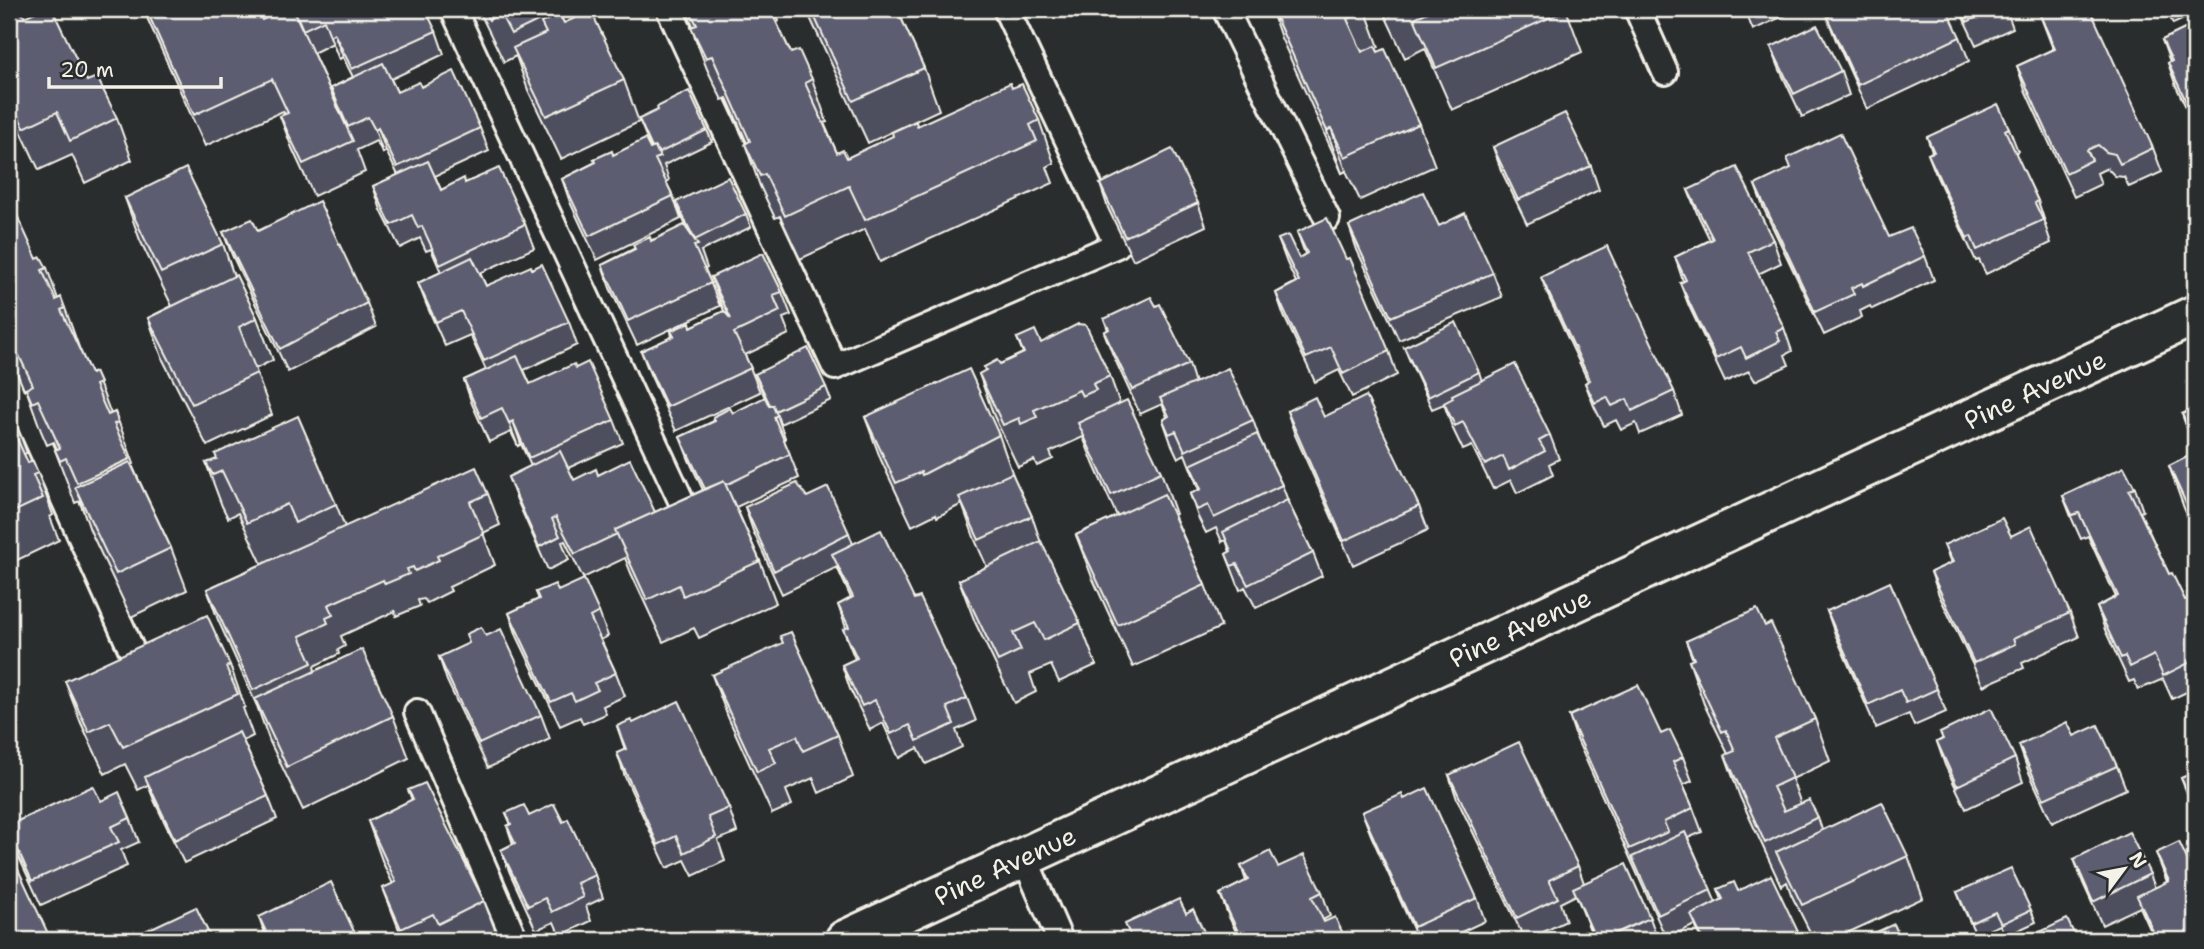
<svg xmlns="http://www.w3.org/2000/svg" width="2204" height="949" viewBox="0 0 2204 949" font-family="'Shantell Sans',sans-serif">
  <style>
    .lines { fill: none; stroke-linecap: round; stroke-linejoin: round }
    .lane-casing { stroke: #f4f1e8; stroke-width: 30 }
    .street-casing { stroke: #f4f1e8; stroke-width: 44 }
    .lane { stroke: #2a2d2e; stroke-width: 24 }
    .street { stroke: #2a2d2e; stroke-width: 38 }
    .wall { fill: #4e505f; stroke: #f4f1e8; stroke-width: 2; fill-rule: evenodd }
    .shaded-wall { fill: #40414e; stroke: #f4f1e8; stroke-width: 2 }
    .building { fill: #5b5d6f; stroke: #f4f1e8; stroke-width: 2 }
    .labels { text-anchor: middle; stroke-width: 7; stroke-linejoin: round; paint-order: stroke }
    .street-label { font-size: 26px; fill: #f4f1e8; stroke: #2a2d2e }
  </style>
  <rect width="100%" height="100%" fill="#2a2d2e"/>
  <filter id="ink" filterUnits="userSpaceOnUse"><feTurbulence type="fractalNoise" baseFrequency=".0143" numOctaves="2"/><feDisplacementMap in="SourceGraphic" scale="14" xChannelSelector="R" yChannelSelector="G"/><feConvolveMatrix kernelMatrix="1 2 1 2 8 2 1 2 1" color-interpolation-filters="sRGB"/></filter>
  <g filter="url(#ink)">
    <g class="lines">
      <!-- lane casing -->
      <g class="lane-casing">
        <path id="lane" d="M453,9L692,524
          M669,9L835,367L1117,245L1006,9
          M1225,9L1327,218
          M1637,9L1665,72
          M9,377L133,653
          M417,712L515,940
          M1024,857L1060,940"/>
      </g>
      <!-- street casing -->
      <g class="street-casing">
        <path id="street" d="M845,940L2195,315"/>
      </g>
      <!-- lane -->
      <use href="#lane" class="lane"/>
      <!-- street -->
      <use href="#street" class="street"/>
    </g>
    <!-- wall -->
    <path class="wall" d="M9,9L24,17L87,81L117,118L132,160L85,183L72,155L39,170L9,106Z
      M143,9H240L241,12L262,20L287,9L436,31L444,54L391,79L397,92L421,87L480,128L489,151L435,176L441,190L465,183L525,224L534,248L480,273L486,286L532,269L569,322L577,345L524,370L530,384L614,420L623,443L568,468L574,480L598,475L655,512L703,490L689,460L680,437L714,421L713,417L768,405L755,374L826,387L831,400L780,424L785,438L784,440L799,478L736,507L760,561L776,603L699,638L694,628L663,642L631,573L625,558L583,578L565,541L562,542L569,560L548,570L517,500L508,477L531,466L521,444L518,446L511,432L489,442L472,404L464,380L486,370L470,335L445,346L427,306L418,283L441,272L431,249L426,251L420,238L400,248L381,210L373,186L398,175L386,151L383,153L376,141L357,150L365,172L314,196L292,148L280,116L285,114L283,111L205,146ZM333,43L339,59L343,57L353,77L331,88L336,103L313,53Z
      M478,9H557L564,23L624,80L639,122L561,159L528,90L516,56L504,62Z
      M686,9H775L779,21L777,23L791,53L812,79L827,122L824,123L837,153L847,158L917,126L1012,88L1039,120L1054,163L1047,167L1053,183L880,262L865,229L800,259L780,216L775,218L760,186L745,144L747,143L727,98L722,100L707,69L691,27L693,26Z
      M806,9H897L924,68L939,110L868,143Z
      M1271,9H1365L1379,47L1376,48L1419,124L1435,166L1360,200L1346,171L1342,173L1281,38Z
      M1382,9H1566L1582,52L1452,110L1425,48L1405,58Z
      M1744,9H1799L1753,30Z
      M1959,9H2006L2013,28L1976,45Z
      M2166,9H2195V14L2173,24Z
      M2038,10L2153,148L2162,172L2129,187L2124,177L2115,176L2107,168L2097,173L2101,184L2074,197L2025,90L2017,66L2053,49Z
      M1827,17L1960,37L1969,61L1867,109L1836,40Z
      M2195,24V126L2176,86L2168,63L2170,62L2162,40Z
      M1771,47L1841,71L1849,95L1802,117L1780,70Z
      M639,119L707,130L712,142L664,165L669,180L666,182L673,196L681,219L597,260L570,202L562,179L596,162L594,159L651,149Z
      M2009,128L2018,151L2015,153L2038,201L2046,225H2045L2051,243L1986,274L1979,260L1976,261L1937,177L1928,154L1932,152L1927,137Z
      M1493,147L1591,166L1599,190L1527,224L1501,170Z
      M1100,184L1198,203L1206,226L1133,260L1108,208Z
      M1755,185L1889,237L1925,256L1934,280L1872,309L1870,306L1860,311L1862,317L1824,335L1764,209Z
      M1688,190L1773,240L1781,263L1758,274L1784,328L1792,351L1785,355L1789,365L1755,381L1749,371L1725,382L1689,306L1680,283L1683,281L1675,257L1710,240L1697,213Z
      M125,198L223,244L234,276L257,318L273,360L255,369L272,415L207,446L163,360L148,318L172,306L140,240Z
      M676,202L746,214L751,227L701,251L707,268L705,269L720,306L637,345L610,288L602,265L651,240L689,232L681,215Z
      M9,215L37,259L47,268L58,299L65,308L80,350L91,374L95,372L111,414L115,412L134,464L132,465L136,474L171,548L187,590L131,617L90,530L80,501L75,503L55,450L57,449L54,442L47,445L41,431L26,389L24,390L9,353Z
      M1349,226H1439L1493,273L1502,297L1399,340L1357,250Z
      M258,231L367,303L376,327L288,372L232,255L223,232Z
      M1297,232L1389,351L1397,375L1352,397L1339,370L1315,382L1284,316L1276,293L1296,282L1287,263L1278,239L1299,258L1305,254Z
      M711,277L782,292L791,315L783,318L789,334L745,355L760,392L676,431L650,374L641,351L672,337L671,331L691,327L724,311Z
      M1541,277L1674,391L1682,415L1640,434L1636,423L1621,430L1616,420L1604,426L1594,406L1585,383L1588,381L1550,300Z
      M1104,319L1189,364L1195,383L1253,420L1260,440L1282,485L1290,506L1313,553L1322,576L1256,608L1245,587L1240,590L1226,554L1230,552L1226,540L1222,542L1216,528L1206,533L1198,517L1190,494L1199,490L1185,454L1178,458L1171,443L1163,420L1167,417L1162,404L1140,414L1113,355L1104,332L1108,330Z
      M1017,338L1041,343L1110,376L1120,404L1161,472L1176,514L1174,515L1205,585L1221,627L1133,667L1092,577L1076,535L1117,516L1094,465L1083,437L1050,452L1053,459L1037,466L1034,460L1018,467L994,416L979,374L985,371L984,367L1000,364L1023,353Z
      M1404,347L1479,372L1482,381L1550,435L1559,459L1549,464L1553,475L1517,493L1511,480L1493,489L1472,446L1463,450L1452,427L1444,404L1432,409L1409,359Z
      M9,406L27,453L24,454L28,463L38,473L53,515L50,517L59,540L9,564Z
      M2195,408V452L2182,414Z
      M1287,411L1324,417L1419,506L1428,530L1353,565L1295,435Z
      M865,417L999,435L1014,478L1032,516L1041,543L1080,623L1096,665L1059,682L1051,665L1030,674L1036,692L1014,703L975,622L959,580L987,567L975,540L962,504L937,517L936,514L912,526L881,460Z
      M2195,453V532L2184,508L2169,466Z
      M206,463L336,504L345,527L488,494L500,525L483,533L495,565L449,587L451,591L427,603L424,599L418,600L420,606L396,616L395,611L341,636L345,646L338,650L339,654L314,666L315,671L393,716L409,758L303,810L270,742L257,706L218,620L207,589L262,564L238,513L228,518L222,506Z
      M2135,488L2143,511L2140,512L2169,574L2185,600L2195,606V688L2172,699L2163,679L2138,690L2134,680L2129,682L2105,630L2097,607L2116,597L2088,536L2081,539L2072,519L2063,496Z
      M807,497L849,533L853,544L914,599L967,698L976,721L956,730L962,747L926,764L918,748L899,758L883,723L870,730L850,689L842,665L855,659L843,629L846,628L838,605L851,598L837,567L782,594L753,531L745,507Z
      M2011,536L2070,613L2079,637L2022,663L2024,668L1983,686L1939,595L1931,572L1951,563L1944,545Z
      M558,591L599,612L608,636L601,640L616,673L625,696L603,706L606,714L583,724L580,717L560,726L517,636L509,613L539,599L536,592Z
      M1827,611L1937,689L1946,712L1914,726L1909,714L1876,728L1835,634Z
      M1765,626L1815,719L1830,761L1792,779L1801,804L1818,817L1822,830L1908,856L1923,898L1832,940H1814L1791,894L1787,882L1781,886L1740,797L1725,755L1728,754L1704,704L1689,661L1693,660L1686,641Z
      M439,657L541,715L550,739L488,768L447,681Z
      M230,665L245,707L243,708L253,736L243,741L268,796L277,819L184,863L154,800L148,785L138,790L125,764L105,774L81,723L65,681Z
      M712,675L838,735L853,777L819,793L813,778L786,790L792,805L772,814L728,717Z
      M1569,716L1661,734L1683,757L1692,781L1683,785L1693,808L1702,832L1688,838L1716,903L1722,900L1718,889L1738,891L1799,934L1801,940H1701L1695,925L1666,938L1577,740Z
      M633,723L729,808L737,832L718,840L725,861L693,876L685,860L667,868L625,777L617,753L625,750L617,726Z
      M2074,736L2117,766L2126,789L2052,823L2027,768L2019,745Z
      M1942,739L2015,758L2023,782L1966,809L1945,765L1937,742Z
      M2195,772V813L2181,778Z
      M1449,775L1578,866L1584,883L1650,918L1658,940H1594L1576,895L1560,903L1566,921L1527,940H1525L1457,799Z
      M408,790L484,901L499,940H403L383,888L393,884L383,863L368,821L412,800Z
      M1404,799L1477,898L1485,921L1444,940H1418L1371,835L1362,812Z
      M101,801L130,818L139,842L121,850L127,866L41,905L15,849L9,831Z
      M506,813L563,822L595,875L603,898L586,906L591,921L560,936L554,922L536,930L510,873L501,850L513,844L507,826L511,824Z
      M2156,853L2195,940H2155L2140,907L2102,925L2083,883L2074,859L2150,874L2155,888L2167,882Z
      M1241,866L1278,867L1322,892L1330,916L1323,920L1324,922L1346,940H1240L1229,917L1220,894L1246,881Z
      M1957,892L2031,910L2036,922L2006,936L2000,925L1976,935L1962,905Z
      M259,917L358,940H267Z"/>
    <!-- shaded-wall -->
    <path class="shaded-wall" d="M334,33L343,57L339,59L330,36Z
      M378,128L386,151L383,153L375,130Z
      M1331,128L1346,171L1342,173L1327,131Z
      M777,415L785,438L782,441L774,417Z
      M513,421L521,444L518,446L509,423Z"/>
    <!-- building -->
    <path class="building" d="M9,9H21L24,17L42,9H52L87,81L97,77L117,118L70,141L57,112L24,128L9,96Z
      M146,9H240L241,12L248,9H257L262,20L287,9H293L353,141L303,164L280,116L288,113L272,79L194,115Z
      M294,9H425L436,31L352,69L334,33L330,36L324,20L303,30Z
      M483,9H557L558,11L511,34L500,13L489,20Z
      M689,9H770L791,53L799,50L812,79L805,83L837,153L843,150L847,158L893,136L892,132L916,121L917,126L1010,83L1012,88L1022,84L1039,120L1030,125L1037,141L865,220L849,186L785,216L765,174L760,176L745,144L750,141L712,56L706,58L691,27L697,25Z
      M811,9H897L924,68L853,101Z
      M1272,9H1357L1360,14L1347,19L1362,52L1375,46L1378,52L1385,49L1419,124L1345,157L1331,128L1327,131Z
      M1387,9H1404L1390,16Z
      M1435,9H1566L1567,10L1436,68L1414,18Z
      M1844,9H1947L1960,37L1858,85L1827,17Z
      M1961,9H1995L1967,22Z
      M2040,9H2090L2153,148L2120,164L2115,154L2106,152L2098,145L2087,150L2092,160L2066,173L2017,66L2055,49L2038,10Z
      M591,11L624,80L546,116L513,48L546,33L541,23L559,14L564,23Z
      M2195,24V120L2168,63L2172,61L2162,40Z
      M1817,25L1841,71L1794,94L1771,47Z
      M383,63L397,92L419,82L421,87L454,71L480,128L397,167L378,128L375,130L368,117L348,127L331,88Z
      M689,91L707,130L659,153L655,147L652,148L639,119L658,110L657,107Z
      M1998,104L2009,128L2005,130L2038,201L2035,203L2043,220L1977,250L1971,236L1967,238L1928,154L1934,152L1927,137Z
      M1565,113L1591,166L1518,200L1493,147Z
      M1840,133L1889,237L1911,228L1925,256L1863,286L1862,283L1851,288L1854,294L1815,312L1755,185L1791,168L1787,158Z
      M645,139L650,149L655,147L660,157L655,159L673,196L589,236L562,179L596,162L594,159L612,151L613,155Z
      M1172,149L1198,203L1125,237L1100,184Z
      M428,161L441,190L464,178L465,183L499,168L525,224L440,265L422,226L418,228L412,215L391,225L373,186Z
      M1737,167L1773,240L1748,252L1784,328L1776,332L1780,341L1746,358L1741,347L1716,359L1680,283L1686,280L1675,257L1713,239L1688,190Z
      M186,168L223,244L161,273L125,198Z
      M728,177L746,214L695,240L676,202Z
      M1423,192L1439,226L1465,213L1493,273L1391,317L1349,226Z
      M319,201L367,303L280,349L223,232L252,219L258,231Z
      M15,211L37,259L41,257L47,268L42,270L56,300L61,297L65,308L61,310L91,374L95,372L100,383L95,385L108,415L115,412L118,422L114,424L130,459L77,483L66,458L60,461L55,450L60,448L38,400L32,403L26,389L33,385L14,345L9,348V215Z
      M1327,218L1346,259L1350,258L1359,279L1389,351L1343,374L1331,347L1306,358L1276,293L1299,281L1278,239L1288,235L1299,258L1307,253L1297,232Z
      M684,225L698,245L694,246L711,283L628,321L602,265L635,249L633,245L650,237L651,241Z
      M1607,246L1674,391L1632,411L1627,399L1612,406L1607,397L1595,403L1585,383L1590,380L1541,277Z
      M763,253L782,292L773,295L780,311L734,333L751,368L667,407L641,351L674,336L671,331L690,322L691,327L724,311L731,319L711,277Z
      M472,257L486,286L531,266L532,269L542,264L569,322L484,361L461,311L436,322L418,283Z
      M236,275L257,318L239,327L257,373L192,404L148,318Z
      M1151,297L1156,306L1160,304L1189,364L1132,390L1104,332L1109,329L1104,319Z
      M1456,322L1479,372L1428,397L1404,347Z
      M1078,324L1086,325L1110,376L1093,384L1096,390L1082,396L1079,390L1034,410L1037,417L1021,424L1019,418L1003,425L979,374L986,370L984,367L997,360L1000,364L1024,353L1017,338L1035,330L1041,343Z
      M808,348L826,387L775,411L773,405H770L755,374Z
      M517,356L530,384L574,364L576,368L588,362L614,420L529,458L513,421L509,423L502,408L481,418L464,380Z
      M1515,364L1550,435L1539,441L1545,451L1509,470L1503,456L1485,465L1463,422L1455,426L1444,403L1453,398L1452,395Z
      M1228,368L1253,420L1185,451L1176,431L1169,434L1163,420L1169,416L1160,398Z
      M969,369L999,435L922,475L921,472L896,483L865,417Z
      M1366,396L1419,506L1344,541L1287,411L1315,397L1324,417Z
      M765,397L769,406L773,405L777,415L774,417L790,454L726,485L724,481L705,489L680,437L715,421L713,417L730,408L733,413Z
      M1127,400L1161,472L1111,495L1078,423Z
      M2195,408V443L2182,414Z
      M298,416L336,504L295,523L287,504L247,523L222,471L213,475L206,463L217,459L215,454Z
      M9,421L28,463L33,461L38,473L33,475L43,498L9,514Z
      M1257,434L1282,485L1214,518L1208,505L1197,510L1190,494L1201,489L1190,465Z
      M560,451L574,480L596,469L598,475L630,459L655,512L615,530L617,534L575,554L556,517L552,519L560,536L539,547L508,477Z
      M2195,453V523L2169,466Z
      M130,462L171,548L116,574L75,487Z
      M476,467L488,494L470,502L484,534L437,556L439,560L415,571L413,567L407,569L409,574L385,584L383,580L328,605L333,615L326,618L328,623L300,636L312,663L253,690L207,589Z
      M2124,467L2135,488L2129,490L2169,574L2172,573L2185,600L2191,598L2195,606V660L2163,676L2154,655L2130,667L2125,656L2121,658L2097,607L2118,596L2079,513L2072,515L2063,496Z
      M1012,473L1032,516L979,540L959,497Z
      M724,481L760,561L683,596L679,585L647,600L615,530Z
      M797,483L807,497L828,487L849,533L774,571L745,507Z
      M1164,494L1205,585L1118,625L1076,535Z
      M1287,500L1313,553L1248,585L1237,564L1231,566L1226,554L1231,551L1223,532Z
      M2002,518L2011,536L2031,526L2070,613L2013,639L2015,644L1974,663L1931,572L1953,562L1944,545Z
      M881,530L914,599L920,597L967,698L947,707L954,724L917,741L910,725L891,734L875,700L862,706L842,665L857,658L843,629L849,627L838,605L853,597L832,554Z
      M1041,541L1080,623L1044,640L1035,623L1013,633L1021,650L998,661L959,580Z
      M584,579L599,612L590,617L616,673L594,683L598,690L575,701L571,693L551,702L509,613L539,599L536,592L555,584L558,591Z
      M1890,582L1937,689L1906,703L1900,690L1868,705L1827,611Z
      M1757,609L1765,626L1771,623L1815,719L1774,738L1792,778L1773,787L1784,811L1809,800L1818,817L1765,843L1725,755L1735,751L1726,730L1722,732L1689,661L1694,659L1686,641Z
      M207,615L230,665L226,667L238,694L123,747L110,722L89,732L65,681Z
      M481,627L486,636L501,629L541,715L479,744L439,657L469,643L466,634Z
      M791,632L838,735L803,751L797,736L769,748L776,763L757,772L712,675L783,643L780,636Z
      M362,649L393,716L287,767L255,699Z
      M1638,685L1661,734L1670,730L1683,757L1673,762L1693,808L1664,822L1668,832L1629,849L1569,716Z
      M679,701L729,808L708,817L716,837L684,853L676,836L658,845L617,753L626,749L617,726L631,720L633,723Z
      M1991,708L2015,758L1957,786L1937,742L1943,739L1940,733Z
      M2067,722L2074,736L2098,725L2117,766L2044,799L2019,745Z
      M239,732L268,796L175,840L145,777Z
      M1519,742L1578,866L1549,880L1558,898L1517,918L1449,775Z
      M2195,772V808L2181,778Z
      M425,783L484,901L438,924L433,914L401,929L383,888L396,882L368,821L413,799L408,790Z
      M93,786L101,801L119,792L130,818L111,827L119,842L32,881L9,830V825Z
      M1427,788L1477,898L1414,927L1362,812L1402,794L1404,799Z
      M1882,802L1908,856L1802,905L1776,852Z
      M554,804L563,822L568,819L595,875L577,883L583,897L552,912L545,898L528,906L501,850L515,843L507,826L511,824L506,813L524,805L529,816Z
      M1685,832L1711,890L1658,915L1632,857Z
      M2129,832L2150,874L2093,902L2074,859Z
      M2179,842L2195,876V940H2157L2137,896L2169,881L2156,853Z
      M9,850L51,940H9Z
      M1270,851L1278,867L1304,855L1322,892L1312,897L1324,922L1335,917L1346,940H1242L1220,894L1248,880L1241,866Z
      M1626,864L1650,918L1600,940H1596L1573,888Z
      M2011,868L2031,910L2001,924L1995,912L1971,923L1957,892Z
      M1771,875L1799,934L1787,940H1703L1691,915L1723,899L1718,889L1734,882L1738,891Z
      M331,882L358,940H270L259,917Z
      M1179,899L1186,913L1193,909L1208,940H1129L1132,939L1125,924Z
      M196,907L212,940H126Z
      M2067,919L2077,940H2023Z
      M1894,924L1901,940H1859Z
      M1225,934L1228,940H1211Z"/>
  </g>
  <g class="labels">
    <!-- street labels -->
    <g class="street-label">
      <text transform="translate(2035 390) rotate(-25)" y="9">Pine Avenue</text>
      <text transform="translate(1520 628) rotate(-25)" y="9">Pine Avenue</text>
      <text transform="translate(1005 866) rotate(-25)" y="9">Pine Avenue</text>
    </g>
  </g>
  <!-- margin -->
  <rect width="2204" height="949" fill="none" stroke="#2a2d2e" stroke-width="35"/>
  <rect x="18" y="18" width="2169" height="914" fill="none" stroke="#f4f1e8" stroke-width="2.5" filter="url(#ink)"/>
  <!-- north arrow -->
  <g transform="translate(2124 869) rotate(58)" stroke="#2a2d2e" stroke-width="5" paint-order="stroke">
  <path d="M0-5L12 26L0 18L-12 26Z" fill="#f4f1e8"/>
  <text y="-10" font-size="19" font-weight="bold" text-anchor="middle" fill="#f4f1e8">N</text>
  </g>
  <!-- scale -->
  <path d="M49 77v10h172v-10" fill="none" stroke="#f4f1e8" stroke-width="3.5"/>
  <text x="60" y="77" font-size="21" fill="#f4f1e8" stroke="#2a2d2e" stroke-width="5" paint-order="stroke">20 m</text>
</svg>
